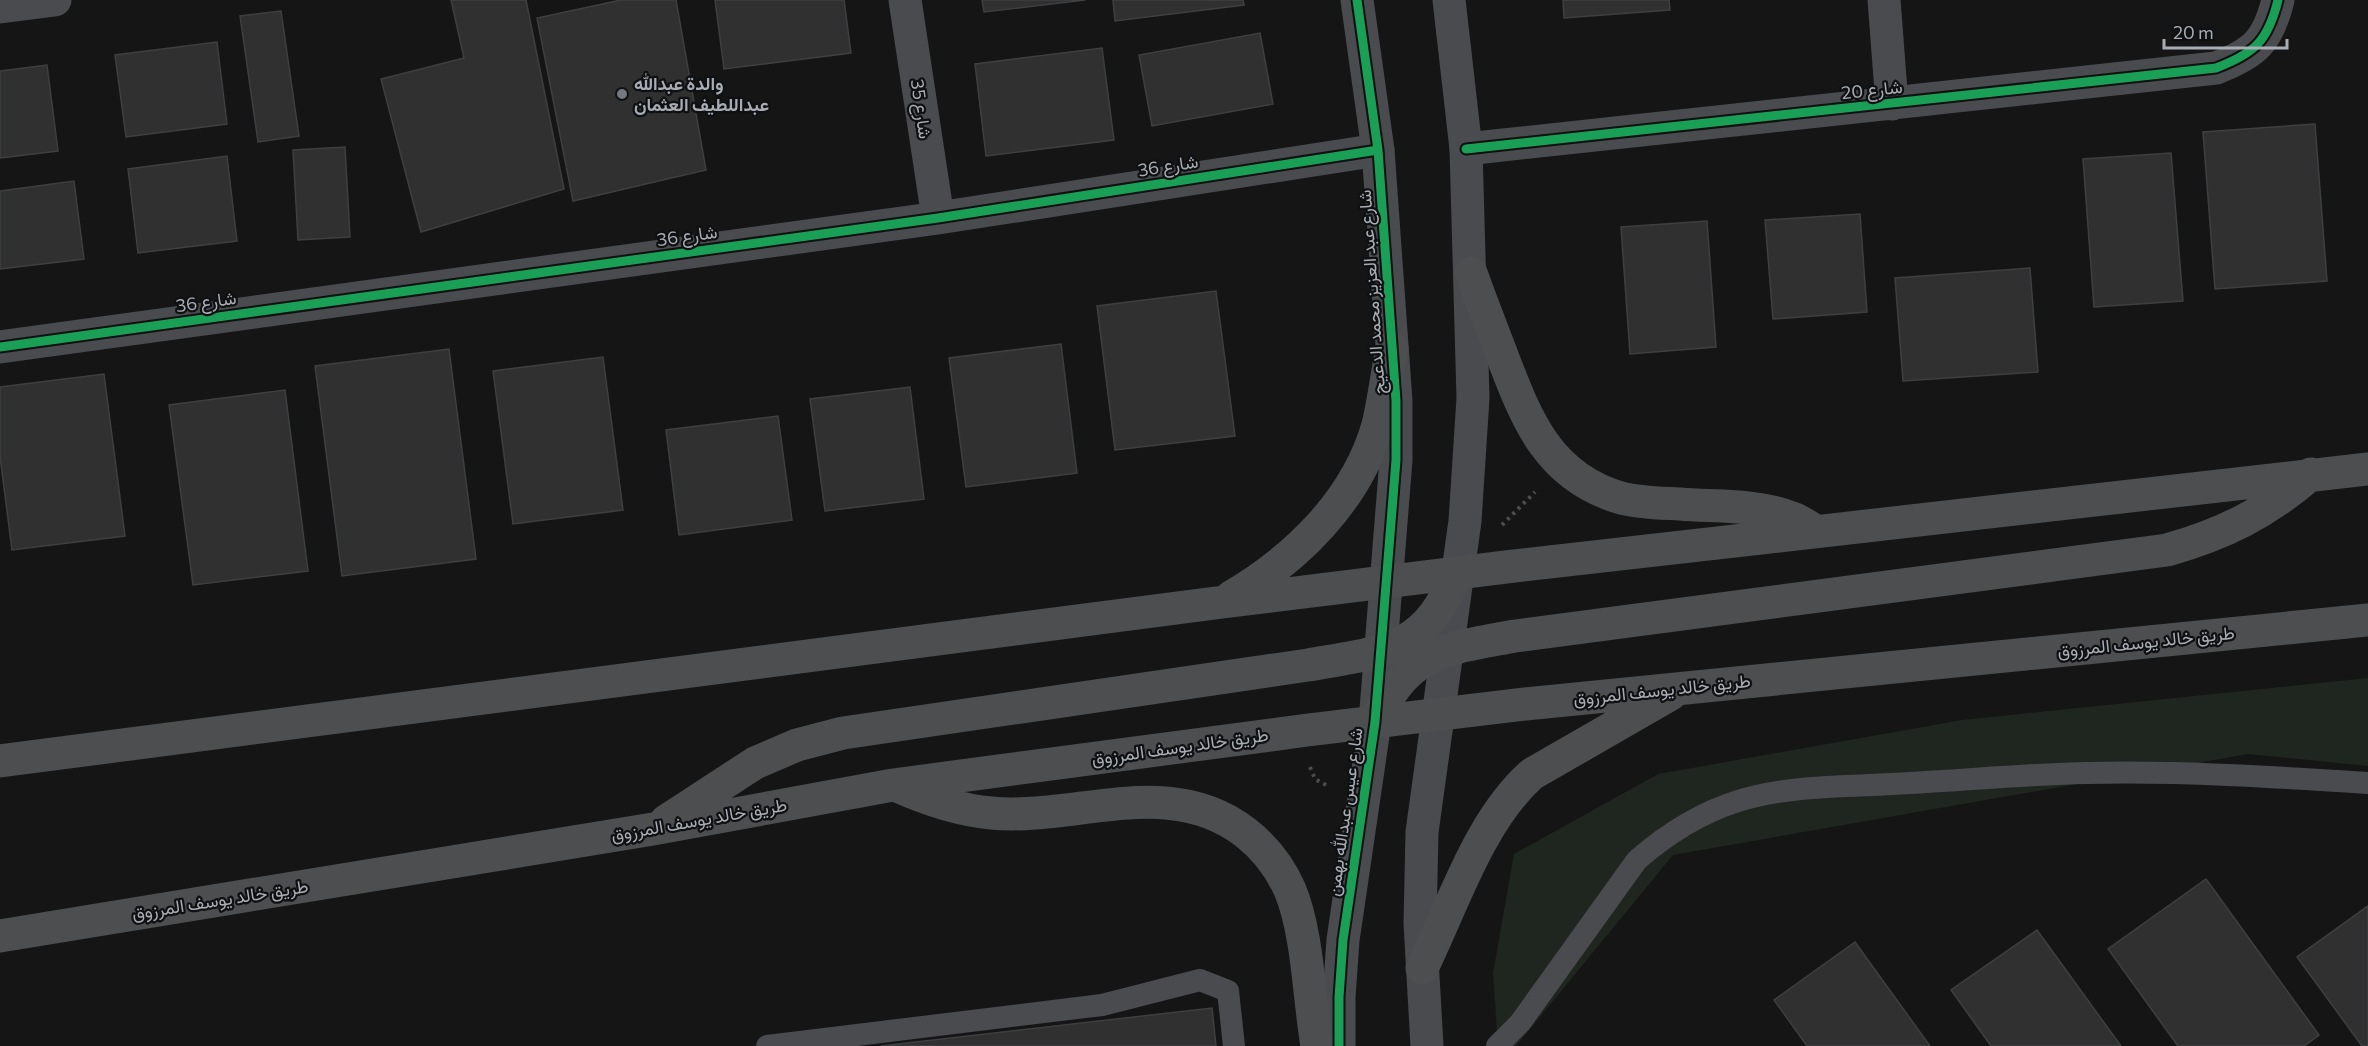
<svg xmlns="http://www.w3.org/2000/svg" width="2368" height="1046" viewBox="0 0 2368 1046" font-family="Commissioner,Vazirmatn,sans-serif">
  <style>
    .green { fill: #1f251f }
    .building { fill: #303030; stroke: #3e3f41; stroke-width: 1.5 }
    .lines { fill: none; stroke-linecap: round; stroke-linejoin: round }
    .path { stroke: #4b4c4f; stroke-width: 4; stroke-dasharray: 3 4.5; stroke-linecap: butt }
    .service { stroke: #4a4b4e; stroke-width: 22 }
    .minor { stroke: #4a4b4e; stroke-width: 33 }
    .tertiary { stroke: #4a4b4e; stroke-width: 33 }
    .primary { stroke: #4c4e50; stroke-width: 33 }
    .cycleway-casing { stroke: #0f1011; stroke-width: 13 }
    .cycleway { stroke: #1a9f57; stroke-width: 9 }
    .poi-dot { fill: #75787d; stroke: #0f1011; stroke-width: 2 }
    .labels { text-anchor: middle; stroke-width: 4.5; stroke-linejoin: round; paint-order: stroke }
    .poi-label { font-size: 18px; font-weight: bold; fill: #a8adb5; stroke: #0f1011; text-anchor: start }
    .street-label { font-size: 18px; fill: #a8adb5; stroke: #0f1011 }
  </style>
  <rect width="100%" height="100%" fill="#151515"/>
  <!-- green -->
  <path class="green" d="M2368,678V766L2248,754L1673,855L1516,1046H1498L1493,973L1514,854L1658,774L1962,720Z"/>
  <!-- building -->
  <path class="building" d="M451,0H526L564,189L421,232L381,79L464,58Z
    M621,0H676L706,170L573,201L537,18Z
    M715,0H844L851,53L724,69Z
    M982,0H1085L984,12Z
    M1113,0H1243L1244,5L1115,21Z
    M1563,0H1669L1670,10L1564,18Z
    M281,11L299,136L258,142L240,16Z
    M1260,33L1273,104L1152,126L1139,55Z
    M217,42L227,124L126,137L115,55Z
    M1102,48L1114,140L986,156L975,64Z
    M47,65L58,151L0,158V71Z
    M2315,124L2327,281L2215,289L2203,132Z
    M345,147L350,237L298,240L293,150Z
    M2171,153L2183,301L2094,307L2083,159Z
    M227,156L237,241L138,253L128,169Z
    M74,181L84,259L0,269V191Z
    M1860,214L1867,312L1773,319L1765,220Z
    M1707,221L1716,347L1630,354L1621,227Z
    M2030,268L2038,372L1903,381L1895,278Z
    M1216,291L1235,436L1115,450L1097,306Z
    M1061,344L1077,473L966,487L949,358Z
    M449,349L476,559L342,576L315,366Z
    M603,357L623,510L513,524L493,371Z
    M104,374L125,536L12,550L0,456V387Z
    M910,387L924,499L825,511L810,399Z
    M285,390L308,571L193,585L169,405Z
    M778,416L792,520L679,535L666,430Z
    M2206,879L2319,1035L2304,1046H2178L2108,949Z
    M2368,906V1046H2362L2297,957Z
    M2037,930L2121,1046H1991L1951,990Z
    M1855,942L1930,1046H1807L1774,1000Z
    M1212,1008L1216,1046H881Z"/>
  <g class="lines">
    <!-- path -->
    <path class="path" d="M1502,525L1535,492
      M1310,767L1315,779L1328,786"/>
    <!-- service -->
    <path class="service" d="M767,1046L1102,1005L1200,980L1228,991L1234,1046
      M1497,1046L1520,1023L1637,860C1668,833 1700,813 1738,801C1793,784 1854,787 1910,783C1969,780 2028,774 2087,773C2180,771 2275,777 2368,783"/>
    <!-- minor -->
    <path class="minor" d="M905,0L938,218
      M1884,0L1892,104
      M0,7L55,0
      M1466,149L2216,68C2255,53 2268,41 2278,0
      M0,347L938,218L1378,150"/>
    <!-- tertiary -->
    <path class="tertiary" d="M1339,1046V997L1343,940L1375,722L1396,460V401L1378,150L1357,0
      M1427,1046L1420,923L1422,832L1465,521L1473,398L1466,149L1449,0"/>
    <!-- primary -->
    <path class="primary" d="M1471,273C1481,301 1492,329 1503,358C1527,421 1549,477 1621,498C1640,503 1660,503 1680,504C1716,507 1758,504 1792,518C1801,521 1808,527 1816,531
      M1231,597C1296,559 1357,500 1378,425C1384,400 1387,373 1392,348
      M1375,722C1407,650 1446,649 1515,636L2167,550C2224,534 2266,513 2311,474
      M0,761L1223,602L1506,567L2368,469
      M895,785C926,799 957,810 991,813C1077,821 1169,773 1246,833C1265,848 1280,867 1290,890C1308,933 1309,999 1317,1046
      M666,821L755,763L797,745L843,733L1308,665C1381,652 1427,652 1456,573
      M0,936L653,829L893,785L1308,730L1525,704L2368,620
      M1422,968C1453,905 1479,821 1532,774L1671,694"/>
    <!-- cycleway casing -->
    <g class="cycleway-casing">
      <path id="cycleway" d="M1466,149L2216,68C2255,53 2268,41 2278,0
        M0,347L938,218L1378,150
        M1339,1046V997L1343,940L1375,722L1396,460V401L1378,150L1357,0"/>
    </g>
    <!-- cycleway -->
    <use href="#cycleway" class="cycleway"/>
  </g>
  <!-- markers -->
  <circle class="poi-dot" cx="622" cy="94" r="6"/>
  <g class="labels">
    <!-- poi labels -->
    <g class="poi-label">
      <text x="634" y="90">والدة عبدالله<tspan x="634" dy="21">عبداللطيف العثمان</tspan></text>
    </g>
    <!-- street labels -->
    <g class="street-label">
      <text transform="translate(1872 90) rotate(-6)" y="6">شارع 20</text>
      <text transform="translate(921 109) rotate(82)" y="6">شارع 35</text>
      <text transform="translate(1168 166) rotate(-9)" y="6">شارع 36</text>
      <text transform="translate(687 236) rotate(-8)" y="6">شارع 36</text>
      <text transform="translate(1372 292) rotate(-94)" y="6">شارع عبد العزيز محمد الدعيج</text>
      <text transform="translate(206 302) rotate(-8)" y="6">شارع 36</text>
      <text transform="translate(2146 642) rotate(-6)" y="6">طريق خالد يوسف المرزوق</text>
      <text transform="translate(1662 690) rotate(-6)" y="6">طريق خالد يوسف المرزوق</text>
      <text transform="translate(1180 747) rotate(-8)" y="6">طريق خالد يوسف المرزوق</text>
      <text transform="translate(1345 812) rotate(-82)" y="6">شارع عيس عبدالله بهمن</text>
      <text transform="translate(699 820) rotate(-10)" y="6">طريق خالد يوسف المرزوق</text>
      <text transform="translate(220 900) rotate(-9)" y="6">طريق خالد يوسف المرزوق</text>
    </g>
  </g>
  <!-- scale -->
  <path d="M2164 39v9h123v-9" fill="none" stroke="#a8adb5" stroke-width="3"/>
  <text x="2173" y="39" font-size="18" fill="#a8adb5" stroke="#0f1011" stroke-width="4.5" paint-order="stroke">20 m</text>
</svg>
